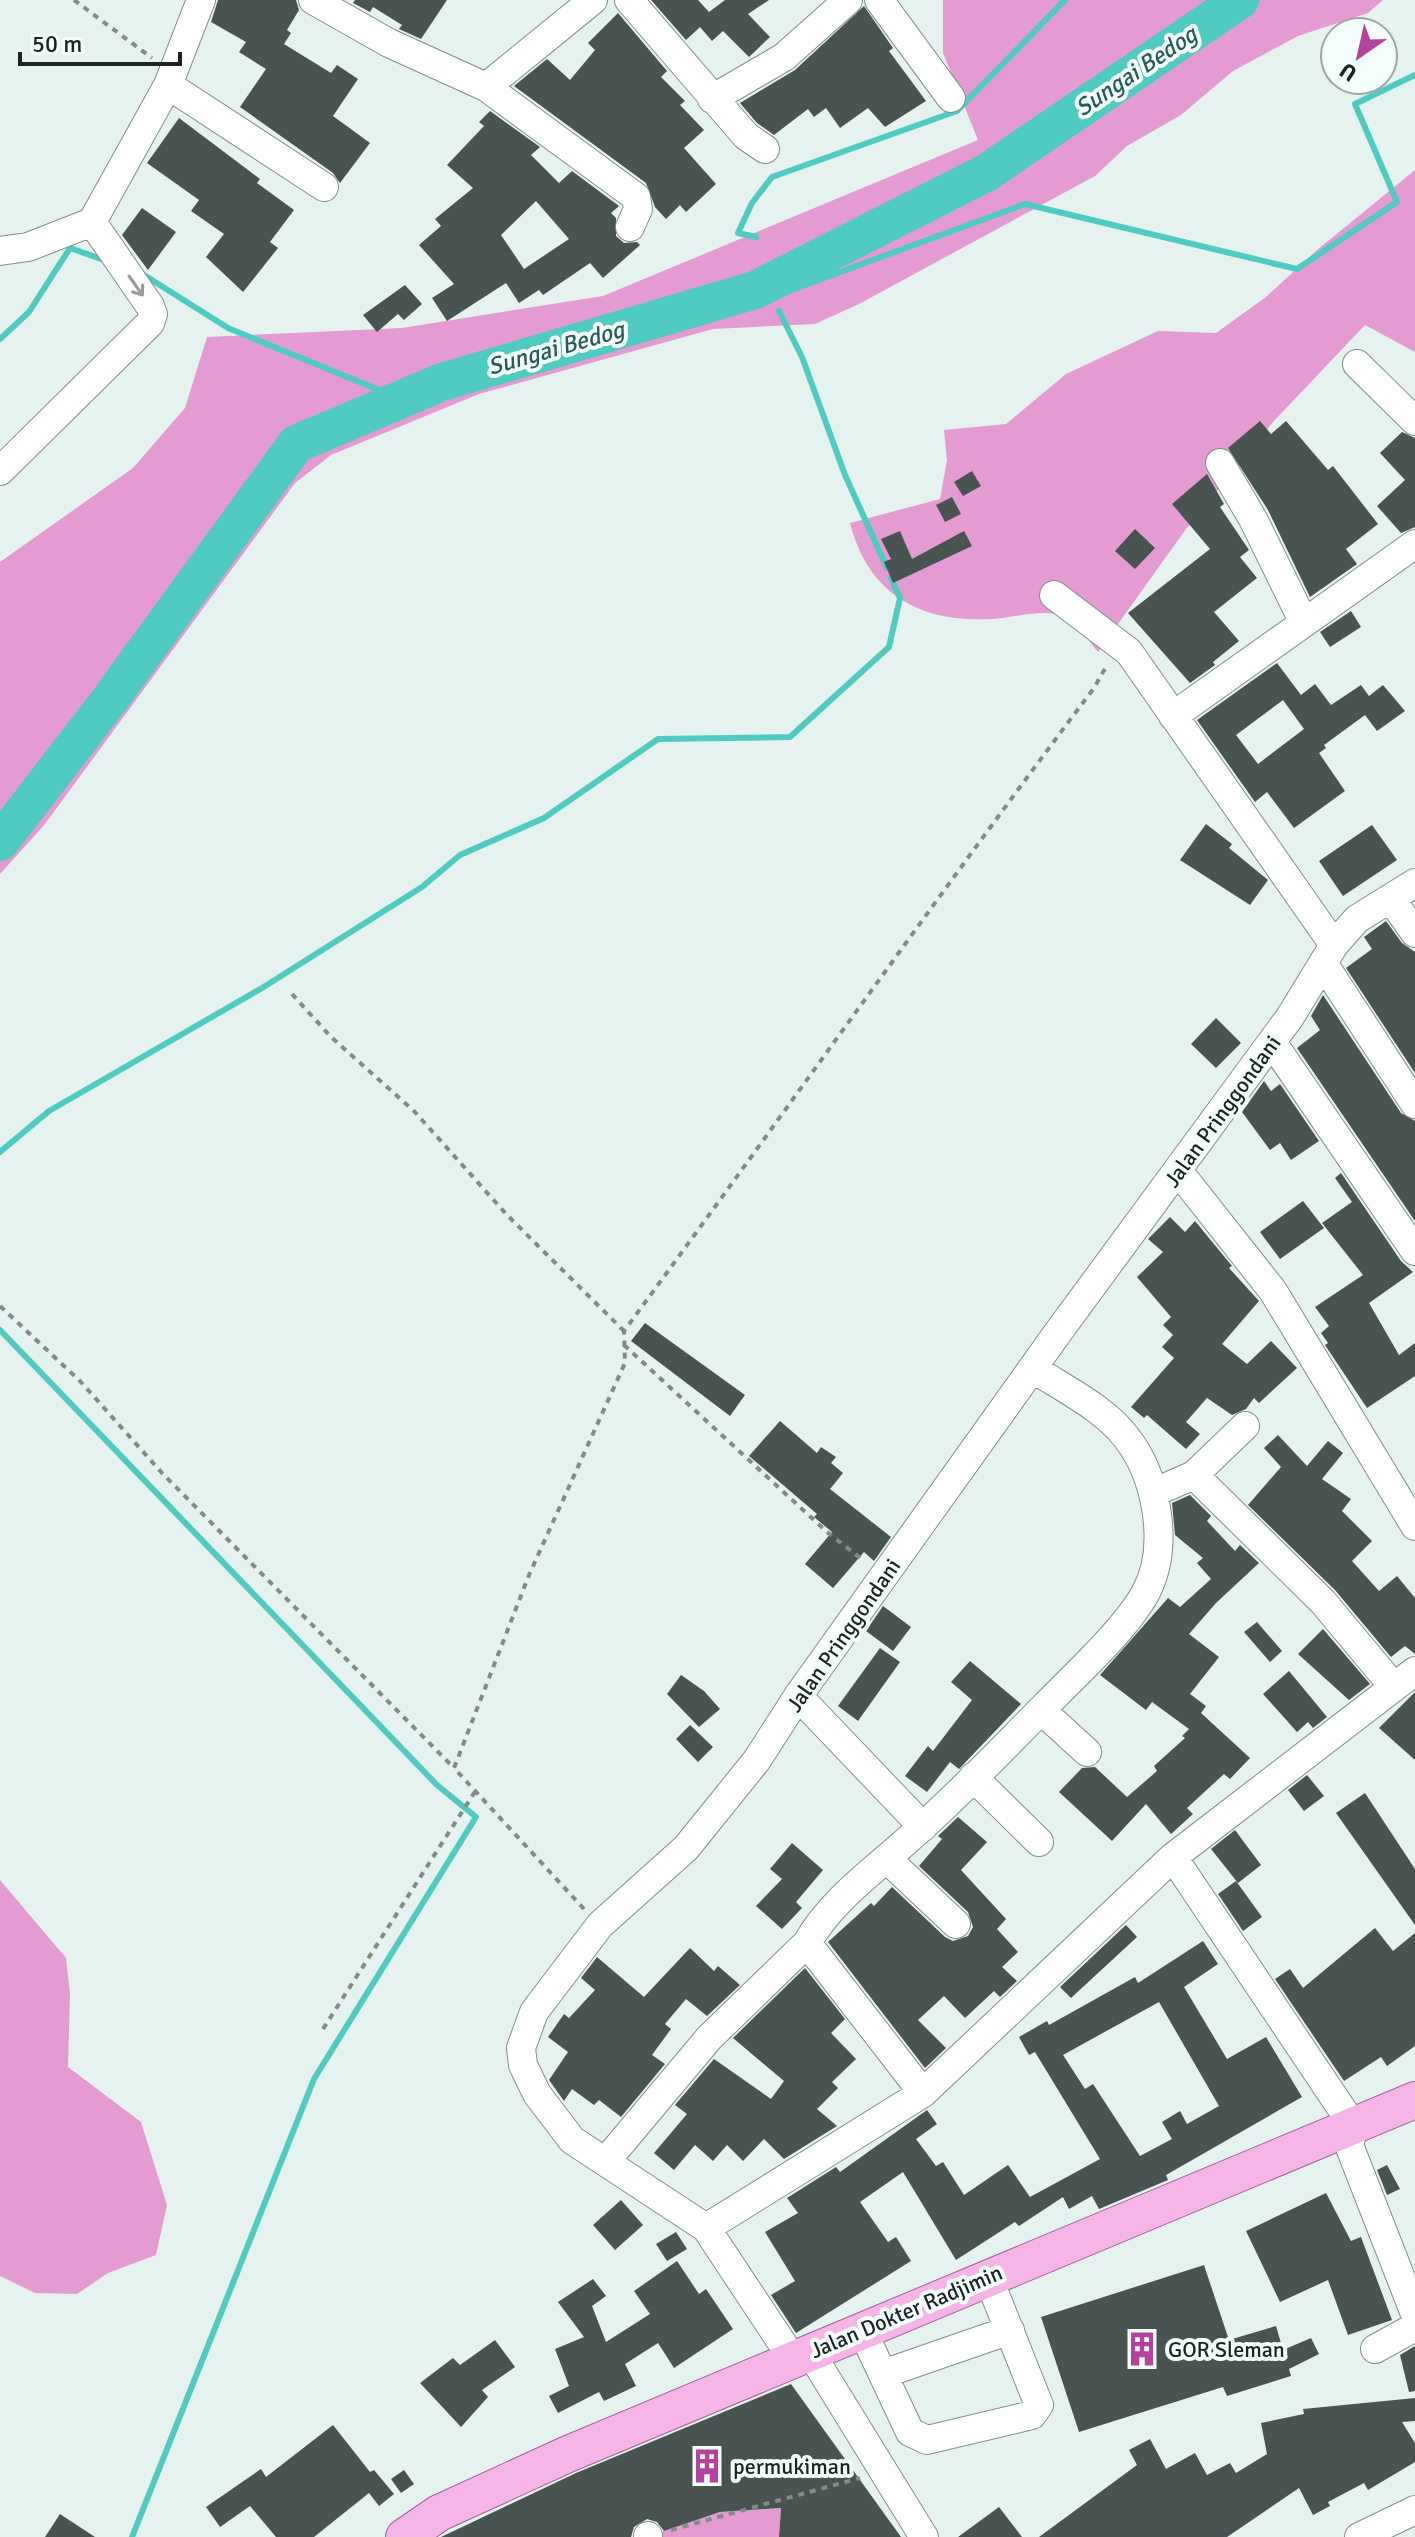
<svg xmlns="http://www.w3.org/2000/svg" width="1415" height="2537" viewBox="0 0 1415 2537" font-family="Signika,sans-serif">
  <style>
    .forest { fill: #e39bd1 }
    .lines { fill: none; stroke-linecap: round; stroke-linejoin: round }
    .stream { stroke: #50cbc1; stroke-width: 6 }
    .river { stroke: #50cbc1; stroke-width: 38 }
    .building { fill: #495352; fill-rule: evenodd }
    .minor-casing { stroke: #828e8c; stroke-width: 30 }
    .major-casing { stroke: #a56197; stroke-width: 38 }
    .path { stroke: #838b8a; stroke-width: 4; stroke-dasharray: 6 6; stroke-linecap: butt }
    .minor { stroke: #fff; stroke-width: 28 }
    .major { stroke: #f5b5e6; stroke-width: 36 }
    .oneway { stroke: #9a9c9b }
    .labels { text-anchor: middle; stroke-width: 8; stroke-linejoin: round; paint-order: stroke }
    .street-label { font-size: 22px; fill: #1e2221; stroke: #f4fffd }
    .poi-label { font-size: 22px; fill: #1e2221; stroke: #f4fffd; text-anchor: start }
    .water-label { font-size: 24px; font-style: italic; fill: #275b57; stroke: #f4fffd }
  </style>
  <rect width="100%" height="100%" fill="#e5f2f0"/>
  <!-- forest -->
  <path class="forest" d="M943,0H1383L1368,13L1298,36L1233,71L1181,115L1127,146L1095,176L859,304L815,324L713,329L479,394L331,455L295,483L45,824L0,874V562L133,468L185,408L207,337L402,328L603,296L978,140L943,53Z
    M1415,170V352L1365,325L1273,422L1186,529L1098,652C1090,643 1080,625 1070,619C1046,606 1016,618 992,619C920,623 868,594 850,523L940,499L947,460L944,430L1006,424L1066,374L1158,331L1216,333L1266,297L1317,250Z
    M0,1880L66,1958L70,1994L68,2067L141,2122L167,2205L156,2255L108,2273L77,2294L35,2293L0,2276Z
    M781,2508L779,2537H645L720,2512Z"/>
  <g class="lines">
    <!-- stream -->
    <path class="stream" d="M756,237L738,233L752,203L772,177L957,111L1065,0
      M136,270L228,328L401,399
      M786,292L1025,204L1297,269L1397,202L1355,104L1415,75
      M779,311L802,357L845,475L887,568
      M0,339L29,312L70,248L104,260
      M0,1152L49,1111L262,988L422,887L460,855L544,818L658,739L790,737L889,647L900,598L891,578
      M0,1330L437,1785L476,1817L314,2079L132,2537"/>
    <!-- river -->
    <path class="river" d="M0,842L108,702L296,444L442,382L755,290L986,173L1240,0"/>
  </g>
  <!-- building -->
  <path class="building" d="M218,0H296L299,10L287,30L291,33L284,44L331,73L337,65L358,79L333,116L370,143L340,183L333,173L240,107L266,69L239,52L246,42L211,22Z
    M355,0H447L421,39L399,29L402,25L373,7L370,12L353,3Z
    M651,0H698L709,12L725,0H769L748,14L770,37L749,57L723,31L712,41L700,27L686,40Z
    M864,6L893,48L889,51L926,101L885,127L868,108L840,128L826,108L814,117L808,109L774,135L757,123L740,103L795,70Z
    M618,13L667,71L661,77L685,101L680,105L704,130L684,148L716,184L686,212L680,205L666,219L655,207L646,183L514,86L547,59L570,80L595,50L588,43Z
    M490,111L540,147L531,155L559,183L572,171L619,206L611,213L616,218V236L624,243L637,242L640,245L603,278L590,263L543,295L539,290L519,303L506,283L447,321L432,298L454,284L419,245L441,226L435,219L473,188L447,165L484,126L479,122ZM536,201L569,239L524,269L501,235Z
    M179,118L260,179L257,183L294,210L270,242L278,248L243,292L206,257L224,234L191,211L199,200L147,163Z
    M142,208L176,232L148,270L122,235Z
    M405,285L422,304L404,320L398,314L377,332L363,315Z
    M1260,421L1271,434L1286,421L1328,470L1333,466L1378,524L1346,549L1357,564L1310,597L1268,510L1228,448Z
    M1402,432L1415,438V527L1401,533L1377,506L1405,480L1380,453Z
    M972,471L981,486L963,496L954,482Z
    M1207,474L1224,504L1220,507L1249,550L1240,557L1257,578L1214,612L1239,641L1213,662L1215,665L1190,683L1128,613L1210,549L1172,504Z
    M952,497L961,514L945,522L936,505Z
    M1135,529L1155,548L1135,569L1115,551Z
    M900,531L912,559L964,531L972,546L893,583L884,562L891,559L881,539Z
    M1351,611L1361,627L1330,647L1320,632Z
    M1277,663L1301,695L1315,684L1331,705L1361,685L1369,696L1383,685L1405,711L1377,731L1365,715L1324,745L1326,748L1319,753L1345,791L1294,828L1267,792L1255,802L1197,720ZM1283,700L1304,729L1258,764L1236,735Z
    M1206,824L1232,844L1229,848L1268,880L1250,905L1180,860Z
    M1372,825L1397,860L1343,896L1319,861Z
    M1386,921L1402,943L1415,952V1073L1346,968L1372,949L1364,937Z
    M1323,995L1401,1113L1415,1121V1221L1297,1048L1320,1030L1311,1016Z
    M1216,1018L1241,1043L1216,1068L1191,1044Z
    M1264,1081L1271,1091L1280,1084L1319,1141L1291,1160L1280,1143L1270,1150L1242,1112Z
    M1341,1173L1401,1261L1413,1272L1369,1303L1399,1355L1415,1343V1376L1367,1408L1325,1345L1328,1343L1321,1333L1329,1326L1315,1307L1363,1275L1322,1223L1352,1202L1335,1178Z
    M1303,1201L1324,1228L1280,1259L1260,1232Z
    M1170,1217L1185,1232L1195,1221L1232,1266L1229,1268L1259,1301L1222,1344L1247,1364L1271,1341L1297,1368L1259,1403L1254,1398L1246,1409L1232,1415L1207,1398L1186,1422L1200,1434L1186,1449L1147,1415L1144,1418L1131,1407L1174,1358L1162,1347L1173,1335L1163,1325L1171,1317L1137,1277L1163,1252L1148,1239Z
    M645,1323L745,1395L730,1416L631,1341Z
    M780,1421L817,1453L821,1447L836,1457L831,1463L843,1473L830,1489L891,1537L874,1561L864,1552L833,1588L805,1564L832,1532L814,1517L817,1514L749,1456Z
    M1278,1435L1307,1466L1328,1441L1343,1453L1322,1479L1351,1499L1342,1511L1372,1541L1352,1561L1379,1591L1397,1576L1415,1598V1654L1405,1646L1391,1657L1335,1590L1248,1505L1281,1467L1264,1448Z
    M1190,1495L1211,1516L1207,1521L1235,1551L1240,1545L1259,1563L1216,1603L1189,1634L1219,1657L1190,1694L1206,1706L1201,1713L1250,1758L1230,1779L1224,1774L1187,1808L1193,1814L1171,1834L1146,1804L1112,1841L1059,1792L1082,1768L1095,1767L1127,1797L1157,1771L1154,1766L1185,1738L1182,1736L1189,1729L1152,1702L1146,1710L1100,1675L1168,1598L1180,1607L1211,1579L1197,1563L1203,1558L1175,1535L1172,1503Z
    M883,1606L911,1627L893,1651L866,1631Z
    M1257,1622L1282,1651L1270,1662L1244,1632Z
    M1323,1629L1370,1684L1349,1700L1298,1654Z
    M880,1648L900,1662L858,1721L838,1706Z
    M970,1661L1021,1704L959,1769L950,1762L927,1792L905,1776L928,1746L933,1751L972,1700L951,1682Z
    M1289,1671L1327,1717L1313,1728L1308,1722L1297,1732L1263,1694Z
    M681,1675L704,1691L720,1709L699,1727L667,1694Z
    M1415,1692V1760L1379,1728Z
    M690,1725L713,1747L698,1762L676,1739Z
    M1307,1775L1324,1796L1304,1811L1288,1790Z
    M1365,1793L1415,1869V1925L1336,1813Z
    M958,1817L987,1842L961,1870L1006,1919L997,1929L1018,1952L1002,1967L1017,1981L1000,1997L994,1991L965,2018L944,1996L918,2020L946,2048L925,2068L828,1942L871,1903L874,1906L892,1887L945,1937L953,1941L968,1936L973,1927L968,1912L919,1866L942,1839L938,1836Z
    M1235,1830L1261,1865L1238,1883L1211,1849Z
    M792,1843L823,1870L796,1902L802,1908L782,1929L756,1906L782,1879L770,1869Z
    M1236,1881L1262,1917L1243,1931L1218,1894Z
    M1126,1925L1137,1937L1071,1998L1060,1987Z
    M1375,1928L1393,1951L1415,1933V2046L1387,2066L1381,2057L1344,2081L1275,1979L1290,1969L1303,1988Z
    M1203,1941L1218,1964L1184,1987L1227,2059L1266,2037L1302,2097L1166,2175L1168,2180L1099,2209L1092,2196L1069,2209L1063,2197L1019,2226L1015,2222L956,2260L903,2172L860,2202L888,2242L896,2237L911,2261L796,2333L771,2295L795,2281L765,2232L798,2213L787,2198L836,2167L840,2172L927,2110L937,2124L916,2139L936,2166L943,2162L964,2195L1008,2165L1030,2197L1100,2159L1035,2052L1029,2055L1019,2037L1047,2021L1049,2025L1135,1977L1138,1983ZM1159,2002L1219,2106L1187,2124L1180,2111L1162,2122L1172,2139L1140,2156L1093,2084L1085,2089L1063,2055Z
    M690,1948L714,1971L718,1966L740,1985L707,2016L686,1999L665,2024L671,2029L652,2055L665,2064L621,2117L599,2100L594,2105L572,2089L564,2101L549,2080L568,2052L548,2037L564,2014L569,2018L595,1990L581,1978L597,1957L644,1997Z
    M805,1968L845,2019L831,2033L856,2059L832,2082L838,2088L817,2109L837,2126L784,2159L764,2139L743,2161L727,2145L713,2161L695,2145L674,2170L654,2153L687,2114L675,2105L714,2059L771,2099L784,2081L733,2038Z
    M1387,2165L1400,2189L1387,2195L1377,2170Z
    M1326,2193L1351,2241L1361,2237L1392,2320L1348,2335L1328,2280L1280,2302L1246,2231Z
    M621,2200L643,2225L615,2250L593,2225Z
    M676,2232L687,2249L667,2261L656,2244Z
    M677,2261L699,2294L706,2289L733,2329L674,2368L658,2343L625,2364L636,2386L604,2401L599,2392L558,2413L549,2396L569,2386L555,2349L584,2337L558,2302L593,2279L606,2296L592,2306L606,2342L650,2314L634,2291Z
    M1204,2265L1229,2340L1276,2326L1283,2350L1311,2338L1319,2354L1289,2369L1291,2376L1227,2396L1223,2387L1079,2432L1041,2317Z
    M495,2340L515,2367L482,2390L488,2397L461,2427L420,2383L453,2358L460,2365Z
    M1415,2346V2391L1409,2392L1400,2355Z
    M791,2384L901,2537H779L781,2508L720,2512L664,2531L657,2522L647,2519L634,2527L631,2537H441L576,2473Z
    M1415,2398V2421L1402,2422L1415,2443V2462L1368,2490L1364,2483L1328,2502L1330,2506L1313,2515L1299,2488L1227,2537H1039L1137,2465L1129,2450L1150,2439L1166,2469L1195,2453L1207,2475L1230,2463L1236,2473L1267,2454L1261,2423L1304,2414L1303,2409Z
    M333,2425L370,2472L374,2470L394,2494L379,2506L369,2493L314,2537H276L250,2506L220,2527L206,2507L261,2469L266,2477Z
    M404,2470L414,2484L401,2493L391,2479Z
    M999,2507L1022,2537H958Z
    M60,2514L95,2537H45Z"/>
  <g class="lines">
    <!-- minor casing -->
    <g class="minor-casing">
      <path id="minor" d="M313,0L389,43L486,87L593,0
        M629,0L746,136L765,149
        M879,0L951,98
        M168,85L324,187
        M486,87L636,197L638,209L630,227
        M712,99L784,57L848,0
        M0,251L28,247L92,222L168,85L201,0
        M1357,364L1415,421
        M1220,463L1253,519L1303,621
        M0,471L150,323L153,314L150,306L92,222
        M1054,595L1129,652L1334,945
        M1173,716L1415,544
        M1391,899L1415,933
        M1323,963L1415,1104
        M1272,1042L1415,1251
        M1179,1172L1273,1291L1415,1526
        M1194,1475L1323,1602L1393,1686
        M1155,1492L1194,1475L1245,1426
        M798,1696L923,1827
        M1041,1710L1087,1752
        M973,1777L1039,1842
        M1173,1857L1354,2127L1349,2145L1415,2314
        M887,1859L956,1924
        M923,2093L807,1943C832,1899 875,1870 912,1836C959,1795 1002,1749 1046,1705C1076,1674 1126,1629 1146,1592C1170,1546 1157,1476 1126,1437C1104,1408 1064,1389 1034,1369
        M606,2161L709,2038L807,1943
        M706,2228L923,2093L1173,1857L1415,1671
        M862,2330L910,2432L927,2440L1032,2415L1039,2405L988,2277
        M1375,2349L1415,2327
        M810,2352L924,2537
        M792,2358L706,2228L572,2140L537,2094L523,2065L521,2048L534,2012L600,1925L686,1848L757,1760L798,1696L1059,1331L1290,1017L1334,945L1357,919L1415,883
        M883,2374L1010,2330
        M648,2536V2537
        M1359,2537L1415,2510"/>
    </g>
    <!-- major casing -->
    <g class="major-casing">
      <path id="major" d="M404,2537L439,2513L568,2454L1415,2100"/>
    </g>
    <!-- path -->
    <path class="path" d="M74,0L152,58
      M292,994L331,1037L414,1111L507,1215L624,1331
      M0,1306L80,1381L162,1473L454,1768
      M624,1345L827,1532L864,1561
      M584,1909L454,1768L529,1575L625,1363L624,1331C782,1117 934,900 1094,688L1107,665
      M323,2029L476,1790
      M671,2530L860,2478"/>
    <!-- minor -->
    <use href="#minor" class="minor"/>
    <!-- major -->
    <use href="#major" class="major"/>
  </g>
  <!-- one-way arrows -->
  <defs><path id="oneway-shaft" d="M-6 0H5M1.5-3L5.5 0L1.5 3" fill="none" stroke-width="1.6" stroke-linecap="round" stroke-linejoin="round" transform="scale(2)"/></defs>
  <use class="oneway" href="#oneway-shaft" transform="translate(136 286) rotate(55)"/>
  <!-- icons -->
  <defs>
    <g id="building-bare" transform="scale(2.76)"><path d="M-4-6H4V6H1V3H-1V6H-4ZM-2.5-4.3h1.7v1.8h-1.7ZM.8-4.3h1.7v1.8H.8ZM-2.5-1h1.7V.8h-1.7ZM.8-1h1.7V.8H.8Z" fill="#b4439e" stroke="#f4fffd" stroke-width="2.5" paint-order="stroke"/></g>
  </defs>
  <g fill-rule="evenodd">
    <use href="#building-bare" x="1142" y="2349"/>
    <use href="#building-bare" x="707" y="2466"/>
  </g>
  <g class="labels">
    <!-- street labels -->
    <g class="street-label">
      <text transform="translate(1222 1111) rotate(-54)" y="8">Jalan Pringgondani</text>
      <text transform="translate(843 1635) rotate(-55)" y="8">Jalan Pringgondani</text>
      <text transform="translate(906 2311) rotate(-23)" y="8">Jalan Dokter Radjimin</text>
    </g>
    <!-- poi labels -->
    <g class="poi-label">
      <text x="1168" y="2357">GOR Sleman</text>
      <text x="733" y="2474">permukiman</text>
    </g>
    <!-- water labels -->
    <g class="water-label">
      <text transform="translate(1136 71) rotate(-34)" y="8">Sungai Bedog</text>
      <text transform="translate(556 348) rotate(-16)" y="8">Sungai Bedog</text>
    </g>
  </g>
  <!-- north arrow -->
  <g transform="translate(1359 56) rotate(214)"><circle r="38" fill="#f4fffd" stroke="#9ea7a5" stroke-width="2"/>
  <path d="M0-6L14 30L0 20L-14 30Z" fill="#b4439e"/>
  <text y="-12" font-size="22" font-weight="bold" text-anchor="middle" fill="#1e2221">U</text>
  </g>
  <!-- scale -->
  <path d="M20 52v12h160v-12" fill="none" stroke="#1e2221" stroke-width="4"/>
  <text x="32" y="52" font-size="24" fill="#1e2221" stroke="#f4fffd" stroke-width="6" paint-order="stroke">50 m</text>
</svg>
